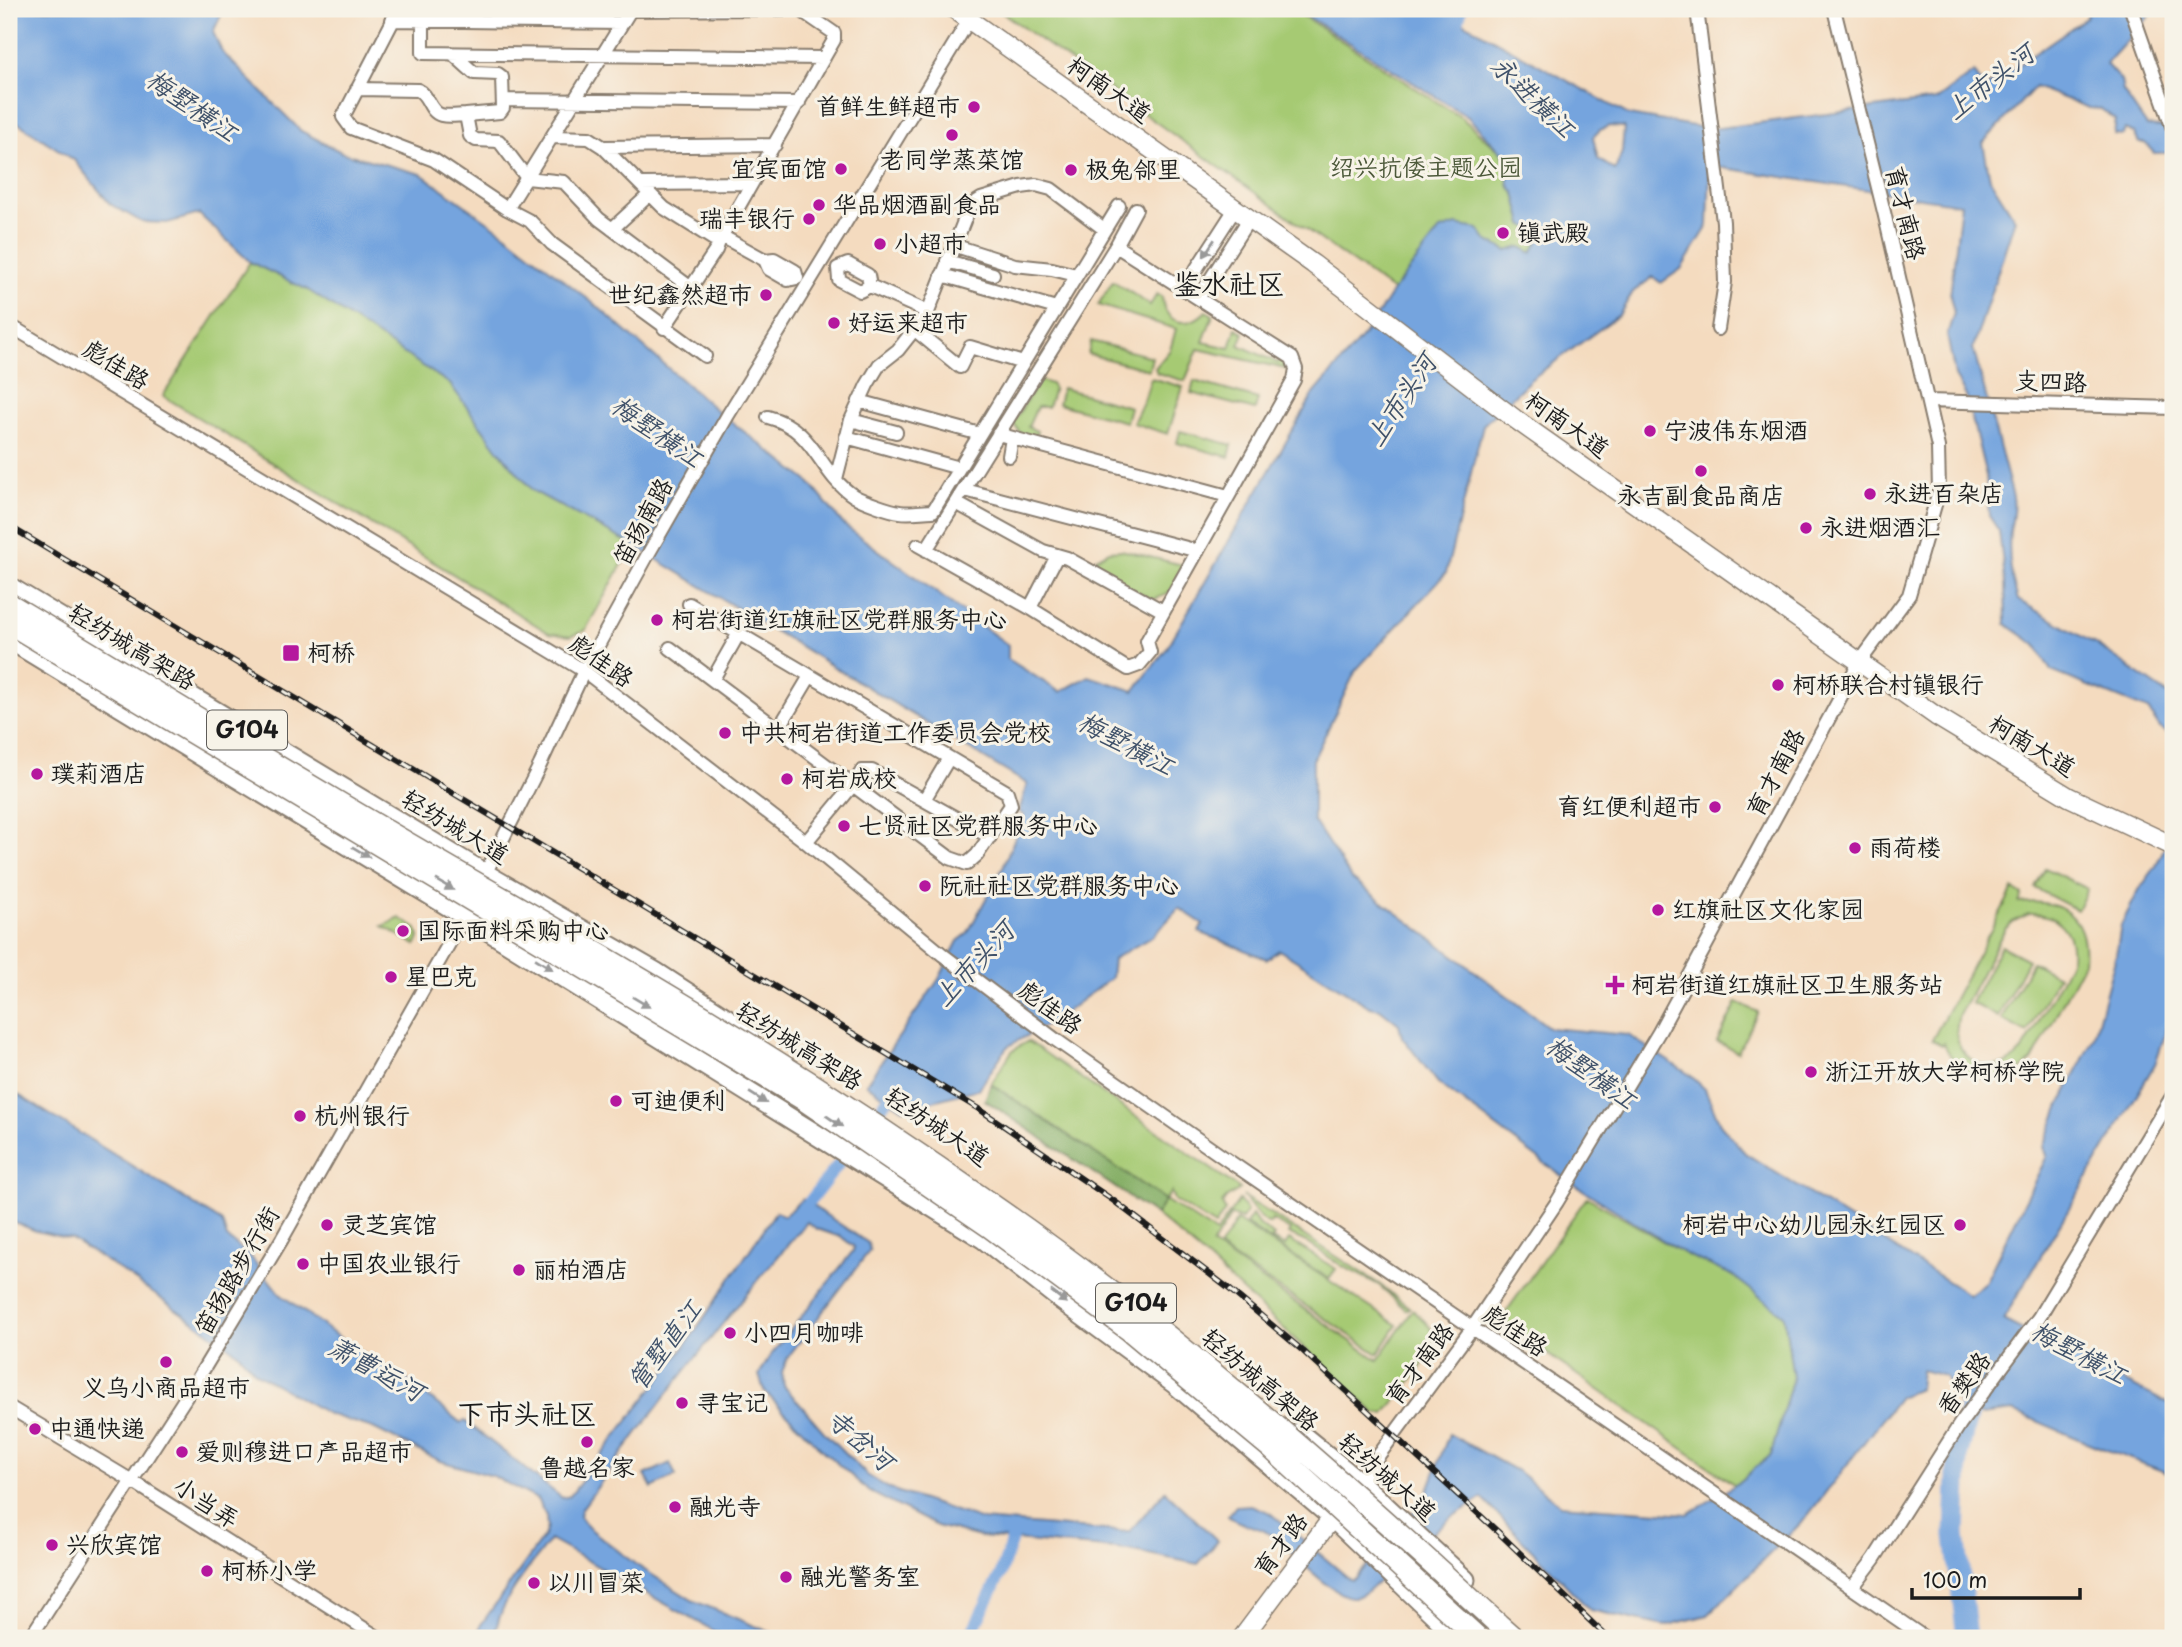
<svg xmlns="http://www.w3.org/2000/svg" width="2182" height="1647" viewBox="0 0 2182 1647" font-family="'Playpen Sans','LXGW WenKai TC',sans-serif">
  <style>
    .green { fill: #a6ca73; stroke: #617348; stroke-width: 2; fill-rule: evenodd }
    .forest { fill: #84ae65; stroke: #506540; stroke-width: 2 }
    .water { fill: #75a4de; stroke: #48607d; stroke-width: 2; fill-rule: evenodd }
    .lines { fill: none; stroke-linecap: round; stroke-linejoin: round }
    .canal { stroke: #75a4de; stroke-width: 12 }
    .river { stroke: #75a4de; stroke-width: 21 }
    .street-casing { stroke: #887c6e; stroke-width: 16 }
    .secondary-casing { stroke: #887c6e; stroke-width: 21 }
    .primary-casing { stroke: #887c6e; stroke-width: 23 }
    .highway-casing { stroke: #887c6e; stroke-width: 24 }
    .street { stroke: #fff; stroke-width: 12 }
    .secondary { stroke: #fff; stroke-width: 18 }
    .primary { stroke: #fff; stroke-width: 19 }
    .highway { stroke: #fff; stroke-width: 21 }
    .rail-casing { stroke: #1c1c1c; stroke-width: 6 }
    .rail { stroke: #f7f3e8; stroke-width: 3.5; stroke-dasharray: 10; stroke-linecap: butt }
    .highway-bridge-casing { stroke: #887c6e; stroke-width: 24; stroke-linecap: butt }
    .highway-bridge { stroke: #fff; stroke-width: 21 }
    .oneway { fill: #999 }
    .poi-dot { fill: #b5179e; stroke: #f7f3e8; stroke-width: 2.5 }
    .labels { text-anchor: middle; stroke-width: 6; stroke-linejoin: round; paint-order: stroke }
    .shield { fill: #f7f3e8; stroke: #5e5c59; stroke-width: 2 }
    .shield-label { font-size: 23px; font-weight: bold; fill: #1c1c1c }
    .street-label { font-size: 24px; fill: #1c1c1c; stroke: #f7f3e8 }
    .poi-label { font-size: 24px; fill: #1c1c1c; stroke: #f7f3e8; text-anchor: start }
    .park-label { font-size: 24px; fill: #4c593a; stroke: #f7f3e8 }
    .water-label { font-size: 26px; font-style: italic; fill: #40526a; stroke: #f7f3e8 }
    .quarter-label { font-size: 28px; fill: #1c1c1c; stroke: #f7f3e8 }
  </style>
  <rect width="100%" height="100%" fill="#f7f3e8"/>
  <filter id="ink" filterUnits="userSpaceOnUse"><feTurbulence type="fractalNoise" baseFrequency=".0143" numOctaves="2"/><feDisplacementMap in="SourceGraphic" scale="14" xChannelSelector="R" yChannelSelector="G"/><feConvolveMatrix kernelMatrix="1 2 1 2 8 2 1 2 1" color-interpolation-filters="sRGB"/></filter>
  <filter id="wash" filterUnits="userSpaceOnUse"><feTurbulence type="fractalNoise" baseFrequency=".00686" numOctaves="4" result="noise"/><feDisplacementMap in="SourceGraphic" scale="28" xChannelSelector="R" yChannelSelector="G"/><feGaussianBlur stdDeviation="1.57" result="paint"/><feColorMatrix in="noise" values="0 0 0 0 0 0 0 0 0 0 0 0 0 0 0 0 0 1.4 0 .05"/><feComposite in="paint" operator="in"/></filter>
  <g filter="url(#wash)">
    <rect width="100%" height="100%" fill="#f4dbbf"/>
    <!-- green -->
    <path class="green" d="M997,9H1292L1462,118L1504,155L1509,186L1515,193L1523,224L1543,234L1532,253L1521,247L1507,251L1486,240L1440,230L1393,291Z
      M250,262L308,290L450,384L499,451L533,491L633,545L585,631L570,636L549,633L163,396Z
      M1113,281L1150,305L1157,294L1162,297C1164,324 1188,330 1206,311L1213,315L1203,342L1230,348L1236,328L1244,333L1239,345L1278,363L1281,358L1286,369L1198,349L1185,381L1157,373L1155,368L1170,350L1176,329L1098,305Z
      M1091,341L1152,357L1149,370L1088,354Z
      M1151,378L1183,387L1168,434L1133,423L1144,400Z
      M1039,380L1051,384L1054,389L1048,407H1037L1028,427L1037,431L1035,439L1023,438L1013,423Z
      M1194,381L1258,399L1255,410L1191,393Z
      M1062,388L1130,407L1126,422L1058,404Z
      M1180,431L1232,445L1229,457L1177,443Z
      M1121,550L1187,566L1168,594L1152,600L1096,569V558L1109,551Z
      M2045,868L2088,889L2077,910L2035,888Z
      M2013,889L2022,895L2019,903C2062,898 2088,917 2084,962L2032,1061C2000,1089 1960,1084 1944,1043L1942,1045L1932,1040ZM2029,914C2056,913 2074,930 2071,958C2064,977 2053,994 2044,1011C2032,1033 2021,1068 1991,1066C1981,1066 1973,1062 1966,1055C1955,1044 1955,1030 1959,1015L2005,929L2014,921Z
      M400,918L417,929L419,938L416,945L383,926Z
      M2001,946L2028,960L1998,1017L1971,1003Z
      M2032,962L2058,976L2027,1033L2001,1019Z
      M1737,1002L1758,1012L1738,1052L1717,1042Z
      M1028,1041L1240,1189L1226,1198L1222,1204L1225,1211L1215,1226L1174,1200L1171,1192L1165,1200L1216,1233L1239,1200L1247,1211L1242,1219L1231,1215L1212,1245L1378,1360L1413,1310C1419,1316 1428,1323 1432,1330C1441,1351 1397,1397 1385,1414L1375,1413L1203,1255L1156,1215L1165,1200L991,1084L1012,1051Z
      M1243,1196L1379,1284L1410,1308L1406,1310L1379,1285L1342,1266L1306,1242L1288,1234L1290,1230L1272,1220L1270,1224L1262,1220Z
      M1587,1197L1685,1254L1732,1275L1784,1315L1793,1377L1771,1455L1735,1485L1510,1328L1505,1320L1506,1312Z
      M1252,1215L1258,1224L1274,1236L1272,1239L1285,1246L1289,1240L1336,1269L1329,1279L1246,1224Z
      M1237,1220L1397,1325L1378,1354L1219,1248Z"/>
    <!-- forest -->
    <path class="forest" d="M991,1084L1165,1200L1156,1215L985,1100Z"/>
    <!-- water -->
    <path class="water" d="M9,9H224L213,32L222,52L301,131L343,153L421,174L508,236L598,307L715,409L809,482L844,525L1008,645V659L1060,692L1089,676L1134,691L1167,648L1313,395L1364,335L1393,291L1440,230L1456,225L1478,229L1486,240L1507,251L1521,247L1532,253L1542,235L1523,224L1515,193L1509,186L1504,155L1468,117L1296,9H1439L1629,115L1711,129L1936,100L1974,72L1985,88L2087,17L2088,9H2156L2106,64L2121,81L2123,91L2147,126L2173,128V153H2154L2145,143H2139L2134,133L2125,129L2123,135L2114,134L2116,120L2101,109L2089,108L2035,87L1983,143L1990,179L2015,219L1973,348L2013,497C2015,510 2012,519 2010,531C2008,553 2011,579 2018,600L2095,644L2173,698V736L2160,728L2148,710L2051,671L2036,645L2006,624L2005,581L1999,531L1989,516L1986,476L1967,398L1955,376L1947,335L1954,313L1950,296L1961,204L1710,166L1708,226L1681,269L1661,283L1653,277L1633,292L1619,315L1530,380L1483,425L1446,573L1356,670L1313,760V820L1352,879L1550,1028L1628,1035L1690,1075L1705,1089L1720,1124L1745,1153L1969,1295L1985,1283L2047,1156L2044,1146L2060,1105L2094,1037L2116,955L2121,925L2139,890L2156,866L2173,829V1011L2155,1064L2003,1320L2173,1406V1475L2091,1444L2013,1411L1982,1415L1961,1407L1945,1376L1921,1370L1919,1389L1899,1397L1805,1519L1708,1615L1664,1626L1590,1610L1482,1498L1449,1519L1369,1590C1366,1592 1359,1597 1355,1597C1334,1600 1286,1545 1268,1533C1256,1525 1238,1525 1228,1516L1236,1506L1251,1505L1271,1513L1351,1580L1356,1577L1425,1498L1449,1434L1519,1472L1560,1505L1688,1514L1735,1485L1771,1455L1793,1377L1784,1315L1732,1275L1685,1254L1567,1180L1438,1083L1402,1037L1399,1024L1380,1009L1370,1007L1279,950L1267,959L1199,932L1203,924L1179,908L1153,936L1113,959L1111,978L1058,1018L1007,1047L979,1089L903,1109L866,1084L939,979L958,941L967,934L1003,867L1024,815L1019,812L1027,784L633,545L533,491L499,451L450,384L308,290L250,262L199,214L167,223L142,222L110,204L74,160L9,117ZM1609,126L1624,127L1622,152L1615,170L1598,159L1593,137L1600,130Z
      M9,1089L222,1222L227,1238L250,1256L280,1294L340,1338L410,1382L461,1423L465,1421L562,1498L570,1496L685,1346L776,1211L784,1216L802,1199L868,1243L870,1250L788,1357L782,1372L784,1386L824,1432L867,1475L890,1489L982,1520L1129,1532L1165,1491L1218,1541L1198,1564L1128,1550L980,1537L937,1526L870,1492L823,1451L764,1391L759,1375L771,1355L853,1251L854,1247L839,1235L837,1236L817,1229L807,1222C728,1315 652,1410 581,1510L580,1516L588,1527L635,1564L692,1600L784,1638H727L550,1540C530,1568 497,1602 495,1638H479L480,1626L544,1536L547,1527L546,1516L537,1499L493,1476L440,1461L373,1428L328,1414L256,1373L238,1353L123,1272L71,1239L36,1231L9,1220Z
      M670,1463L676,1476L652,1488L645,1475Z"/>
    <g class="lines">
      <!-- canal -->
      <path class="canal" d="M868,1125L894,1090
        M800,1214L851,1148
        M969,1638L1001,1573L1015,1530"/>
      <!-- river -->
      <path class="river" d="M1448,43L1457,9
        M1967,1638L1955,1535L1958,1453L1971,1401"/>
    </g>
  </g>
  <g filter="url(#ink)">
    <g class="lines">
      <!-- street casing -->
      <g class="street-casing">
        <path id="street" d="M399,9L343,117L351,128L434,160L507,209L530,221L552,244L705,356
          M1697,9L1723,222L1725,282L1718,329
          M2131,9L2173,129
          M630,10L786,9
          M392,20L622,23
          M423,20V53L824,58
          M453,54L474,73L498,74L502,77L503,108L500,112L466,115
          M357,89L418,90C429,95 429,112 441,115C449,117 458,115 466,115L470,136L476,140L499,141L527,178L564,182L599,219L691,288
          M503,100L799,103
          M554,137L589,138L603,147L664,208L713,239H727L765,260
          M603,147L775,145
          M640,184L752,183
          M507,209L631,9
          M612,229L650,194
          M953,245L1015,265L1052,269L1076,275
          M774,259L795,271L797,278L788,280L769,269L765,260Z
          M947,261L993,274
          M848,264L868,275L870,286L860,291L839,280L838,268Z
          M942,275L1056,308
          M870,286L928,312
          M1184,288L1235,209
          M1199,297L1249,219
          M9,325L584,671L806,842L943,955L1056,1040L1223,1157L1925,1638
          M664,328L716,250L720,239L834,40V33L799,9
          M914,329L960,367L970,347L1023,363
          M859,401L980,434
          M1928,401L2173,408
          M768,417C817,430 817,472 854,496C863,501 890,511 900,512C911,514 922,511 933,511L1119,206
          M851,420L896,432
          M998,434L1228,496
          M846,437L959,468
          M1009,456L1012,438
          M836,479L851,420L867,385L879,365L898,350L928,312L970,206L981,199L1021,187L1036,185L1051,189L1104,229
          M965,490L1198,551
          M956,503L1043,551L1067,558L1163,611
          M918,545L1030,608L1128,669L1139,665L1150,652L1147,641L1294,380L1296,369L1292,358L1116,246
          M926,550L1116,246L1136,209
          M1030,608L1057,556
          M670,648L950,858L967,864L977,855L1011,805L1007,792L689,604
          M713,679L739,633
          M779,728L810,676
          M924,800L949,758
          M806,842L853,785L862,771H872L990,837
          M483,878L540,765L584,671L646,558L728,415L969,20
          M9,1407L132,1481L379,1638
          M1359,1482L1473,1327L1557,1202L1659,1032L1859,663L1909,595L1939,491L1938,447L1884,212L1834,9
          M1852,1588L1874,1559L1960,1424L2039,1317L2173,1095
          M30,1638L197,1380L282,1239L468,910"/>
      </g>
      <!-- secondary casing -->
      <g class="secondary-casing">
        <path id="secondary" d="M954,9L1313,264L1515,419L1936,716L2069,797L2173,846
          M1242,1638L1359,1482"/>
      </g>
      <!-- primary casing -->
      <g class="primary-casing">
        <path id="primary" d="M9,587L485,874L655,972L749,1033
          M9,639L465,916L984,1239L1059,1298L1174,1383L1332,1517L1459,1638
          M1299,1433L1359,1482L1465,1580"/>
      </g>
      <!-- highway casing -->
      <g class="highway-casing">
        <path id="highway" d="M1497,1623L1514,1638"/>
      </g>
      <!-- street -->
      <use href="#street" class="street"/>
      <!-- secondary -->
      <use href="#secondary" class="secondary"/>
      <!-- primary -->
      <use href="#primary" class="primary"/>
      <!-- highway -->
      <use href="#highway" class="highway"/>
      <!-- rail casing -->
      <g class="rail-casing">
        <path id="rail" d="M9,526L982,1111L1114,1201L1228,1288L1303,1351L1498,1532L1608,1638"/>
      </g>
      <!-- rail -->
      <use href="#rail" class="rail"/>
      <!-- highway-bridge casing -->
      <g class="highway-bridge-casing">
        <path id="highway-bridge" d="M9,604C118,669 226,736 336,801C450,869 567,934 681,1003C790,1068 897,1138 1001,1211C1177,1334 1339,1478 1497,1623
          M9,623L803,1099L990,1227L1128,1329L1271,1448L1478,1638"/>
      </g>
      <!-- highway-bridge -->
      <use href="#highway-bridge" class="highway-bridge"/>
    </g>
    <!-- one-way arrows -->
    <defs><path id="oneway-solid" d="M-6-.8H1V-3.2L6.5 0L1 3.2V.8H-6Z" transform="scale(1.75)"/></defs>
    <g class="oneway">
      <use href="#oneway-solid" transform="translate(1209 248) rotate(123)"/>
      <use href="#oneway-solid" transform="translate(361 852) rotate(31)"/>
      <use href="#oneway-solid" transform="translate(445 885) rotate(31)"/>
      <use href="#oneway-solid" transform="translate(544 964) rotate(32)"/>
      <use href="#oneway-solid" transform="translate(641 1002) rotate(31)"/>
      <use href="#oneway-solid" transform="translate(758 1098) rotate(32)"/>
      <use href="#oneway-solid" transform="translate(834 1121) rotate(34)"/>
      <use href="#oneway-solid" transform="translate(1059 1297) rotate(37)"/>
    </g>
  </g>
  <!-- markers -->
  <g class="poi-dot">
    <circle cx="974" cy="107" r="7"/>
    <circle cx="952" cy="135" r="7"/>
    <circle cx="841" cy="169" r="7"/>
    <circle cx="1071" cy="170" r="7"/>
    <circle cx="819" cy="205" r="7"/>
    <circle cx="809" cy="219" r="7"/>
    <circle cx="1503" cy="233" r="7"/>
    <circle cx="880" cy="244" r="7"/>
    <circle cx="766" cy="295" r="7"/>
    <circle cx="834" cy="323" r="7"/>
    <circle cx="1650" cy="431" r="7"/>
    <circle cx="1701" cy="471" r="7"/>
    <circle cx="1870" cy="494" r="7"/>
    <circle cx="1806" cy="528" r="7"/>
    <circle cx="657" cy="620" r="7"/>
    <rect x="282" y="644" width="18" height="18" rx="3.5"/>
    <circle cx="1778" cy="685" r="7"/>
    <circle cx="725" cy="733" r="7"/>
    <circle cx="37" cy="774" r="7"/>
    <circle cx="787" cy="779" r="7"/>
    <circle cx="1715" cy="807" r="7"/>
    <circle cx="844" cy="826" r="7"/>
    <circle cx="1855" cy="848" r="7"/>
    <circle cx="925" cy="886" r="7"/>
    <circle cx="1658" cy="910" r="7"/>
    <circle cx="403" cy="931" r="7"/>
    <circle cx="391" cy="977" r="7"/>
    <path d="M1611.5 974.5h7v7h7v7h-7v7h-7v-7h-7v-7h7z"/>
    <circle cx="1811" cy="1072" r="7"/>
    <circle cx="616" cy="1101" r="7"/>
    <circle cx="300" cy="1116" r="7"/>
    <circle cx="327" cy="1225" r="7"/>
    <circle cx="1960" cy="1225" r="7"/>
    <circle cx="303" cy="1264" r="7"/>
    <circle cx="519" cy="1270" r="7"/>
    <circle cx="730" cy="1333" r="7"/>
    <circle cx="166" cy="1362" r="7"/>
    <circle cx="682" cy="1403" r="7"/>
    <circle cx="35" cy="1429" r="7"/>
    <circle cx="587" cy="1442" r="7"/>
    <circle cx="182" cy="1452" r="7"/>
    <circle cx="675" cy="1507" r="7"/>
    <circle cx="52" cy="1545" r="7"/>
    <circle cx="207" cy="1571" r="7"/>
    <circle cx="786" cy="1577" r="7"/>
    <circle cx="534" cy="1583" r="7"/>
  </g>
  <g class="labels">
    <!-- shield labels -->
    <g class="shield">
      <rect x="207" y="710.5" width="80" height="39" rx="5"/>
      <rect x="1096" y="1283.5" width="80" height="39" rx="5"/>
    </g>
    <g class="shield-label">
      <text x="247" y="738">G104</text>
      <text x="1136" y="1311">G104</text>
    </g>
    <!-- street labels -->
    <g class="street-label">
      <text transform="translate(1109 90) rotate(35)" y="8">柯南大道</text>
      <text transform="translate(1905 213) rotate(76)" y="8">育才南路</text>
      <text transform="translate(116 365) rotate(31)" y="8">彪佳路</text>
      <text transform="translate(2051 382) rotate(2)" y="8">支四路</text>
      <text transform="translate(1567 425) rotate(35)" y="8">柯南大道</text>
      <text transform="translate(643 522) rotate(-61)" y="8">笛扬南路</text>
      <text transform="translate(132 647) rotate(31)" y="8">轻纺城高架路</text>
      <text transform="translate(601 661) rotate(35)" y="8">彪佳路</text>
      <text transform="translate(2032 746) rotate(31)" y="8">柯南大道</text>
      <text transform="translate(1776 773) rotate(-62)" y="8">育才南路</text>
      <text transform="translate(455 827) rotate(31)" y="8">轻纺城大道</text>
      <text transform="translate(1050 1008) rotate(36)" y="8">彪佳路</text>
      <text transform="translate(799 1046) rotate(32)" y="8">轻纺城高架路</text>
      <text transform="translate(937 1127) rotate(34)" y="8">轻纺城大道</text>
      <text transform="translate(237 1271) rotate(-60)" y="8">笛扬路步行街</text>
      <text transform="translate(1515 1331) rotate(34)" y="8">彪佳路</text>
      <text transform="translate(1420 1364) rotate(-53)" y="8">育才南路</text>
      <text transform="translate(1260 1380) rotate(40)" y="8">轻纺城高架路</text>
      <text transform="translate(1964 1384) rotate(-54)" y="8">香樊路</text>
      <text transform="translate(1387 1477) rotate(41)" y="8">轻纺城大道</text>
      <text transform="translate(206 1503) rotate(33)" y="8">小当弄</text>
      <text transform="translate(1281 1545) rotate(-54)" y="8">育才路</text>
    </g>
    <!-- poi labels -->
    <g class="poi-label">
      <text x="960" y="115" text-anchor="end">首鲜生鲜超市</text>
      <text x="952" y="168" text-anchor="middle">老同学蒸菜馆</text>
      <text x="827" y="177" text-anchor="end">宜宾面馆</text>
      <text x="1085" y="178">极兔邻里</text>
      <text x="833" y="213">华品烟酒副食品</text>
      <text x="795" y="227" text-anchor="end">瑞丰银行</text>
      <text x="1517" y="241">镇武殿</text>
      <text x="894" y="252">小超市</text>
      <text x="752" y="303" text-anchor="end">世纪鑫然超市</text>
      <text x="848" y="331">好运来超市</text>
      <text x="1664" y="439">宁波伟东烟酒</text>
      <text x="1884" y="502">永进百杂店</text>
      <text x="1701" y="504" text-anchor="middle">永吉副食品商店</text>
      <text x="1820" y="536">永进烟酒汇</text>
      <text x="671" y="628">柯岩街道红旗社区党群服务中心</text>
      <text x="307" y="661">柯桥</text>
      <text x="1792" y="693">柯桥联合村镇银行</text>
      <text x="739" y="741">中共柯岩街道工作委员会党校</text>
      <text x="51" y="782">璞莉酒店</text>
      <text x="801" y="787">柯岩成校</text>
      <text x="1701" y="815" text-anchor="end">育红便利超市</text>
      <text x="858" y="834">七贤社区党群服务中心</text>
      <text x="1869" y="856">雨荷楼</text>
      <text x="939" y="894">阮社社区党群服务中心</text>
      <text x="1672" y="918">红旗社区文化家园</text>
      <text x="417" y="939">国际面料采购中心</text>
      <text x="405" y="985">星巴克</text>
      <text x="1631" y="993">柯岩街道红旗社区卫生服务站</text>
      <text x="1825" y="1080">浙江开放大学柯桥学院</text>
      <text x="630" y="1109">可迪便利</text>
      <text x="314" y="1124">杭州银行</text>
      <text x="341" y="1233">灵芝宾馆</text>
      <text x="1946" y="1233" text-anchor="end">柯岩中心幼儿园永红园区</text>
      <text x="317" y="1272">中国农业银行</text>
      <text x="533" y="1278">丽柏酒店</text>
      <text x="744" y="1341">小四月咖啡</text>
      <text x="166" y="1396" text-anchor="middle">义乌小商品超市</text>
      <text x="696" y="1411">寻宝记</text>
      <text x="49" y="1437">中通快递</text>
      <text x="196" y="1460">爱则穆进口产品超市</text>
      <text x="587" y="1476" text-anchor="middle">鲁越名家</text>
      <text x="689" y="1515">融光寺</text>
      <text x="66" y="1553">兴欣宾馆</text>
      <text x="221" y="1579">柯桥小学</text>
      <text x="800" y="1585">融光警务室</text>
      <text x="548" y="1591">以川冒菜</text>
    </g>
    <!-- park labels -->
    <g class="park-label">
      <text x="1426" y="176">绍兴抗倭主题公园</text>
    </g>
    <!-- water labels -->
    <g class="water-label">
      <text transform="translate(1990 82) rotate(-38)" y="9">上市头河</text>
      <text transform="translate(1533 97) rotate(44)" y="9">永进横江</text>
      <text transform="translate(192 106) rotate(35)" y="9">梅墅横江</text>
      <text transform="translate(1401 400) rotate(-56)" y="9">上市头河</text>
      <text transform="translate(657 432) rotate(35)" y="9">梅墅横江</text>
      <text transform="translate(1126 744) rotate(28)" y="9">梅墅横江</text>
      <text transform="translate(974 964) rotate(-47)" y="9">上市头河</text>
      <text transform="translate(1591 1073) rotate(36)" y="9">梅墅横江</text>
      <text transform="translate(665 1345) rotate(-53)" y="9">管墅直江</text>
      <text transform="translate(2079 1353) rotate(28)" y="9">梅墅横江</text>
      <text transform="translate(376 1369) rotate(29)" y="9">萧曹运河</text>
      <text transform="translate(860 1440) rotate(41)" y="9">寺岔河</text>
    </g>
    <!-- quarter labels -->
    <g class="quarter-label">
      <text x="1229" y="294">鉴水社区</text>
      <text x="527" y="1424">下市头社区</text>
    </g>
  </g>
  <!-- margin -->
  <rect width="2182" height="1647" fill="none" stroke="#f7f3e8" stroke-width="35"/>
  <!-- scale -->
  <path d="M1912 1588v10h168v-10" fill="none" stroke="#1c1c1c" stroke-width="3.5"/>
  <text x="1923" y="1588" font-size="21" fill="#1c1c1c" stroke="#f7f3e8" stroke-width="5" paint-order="stroke">100 m</text>
</svg>
